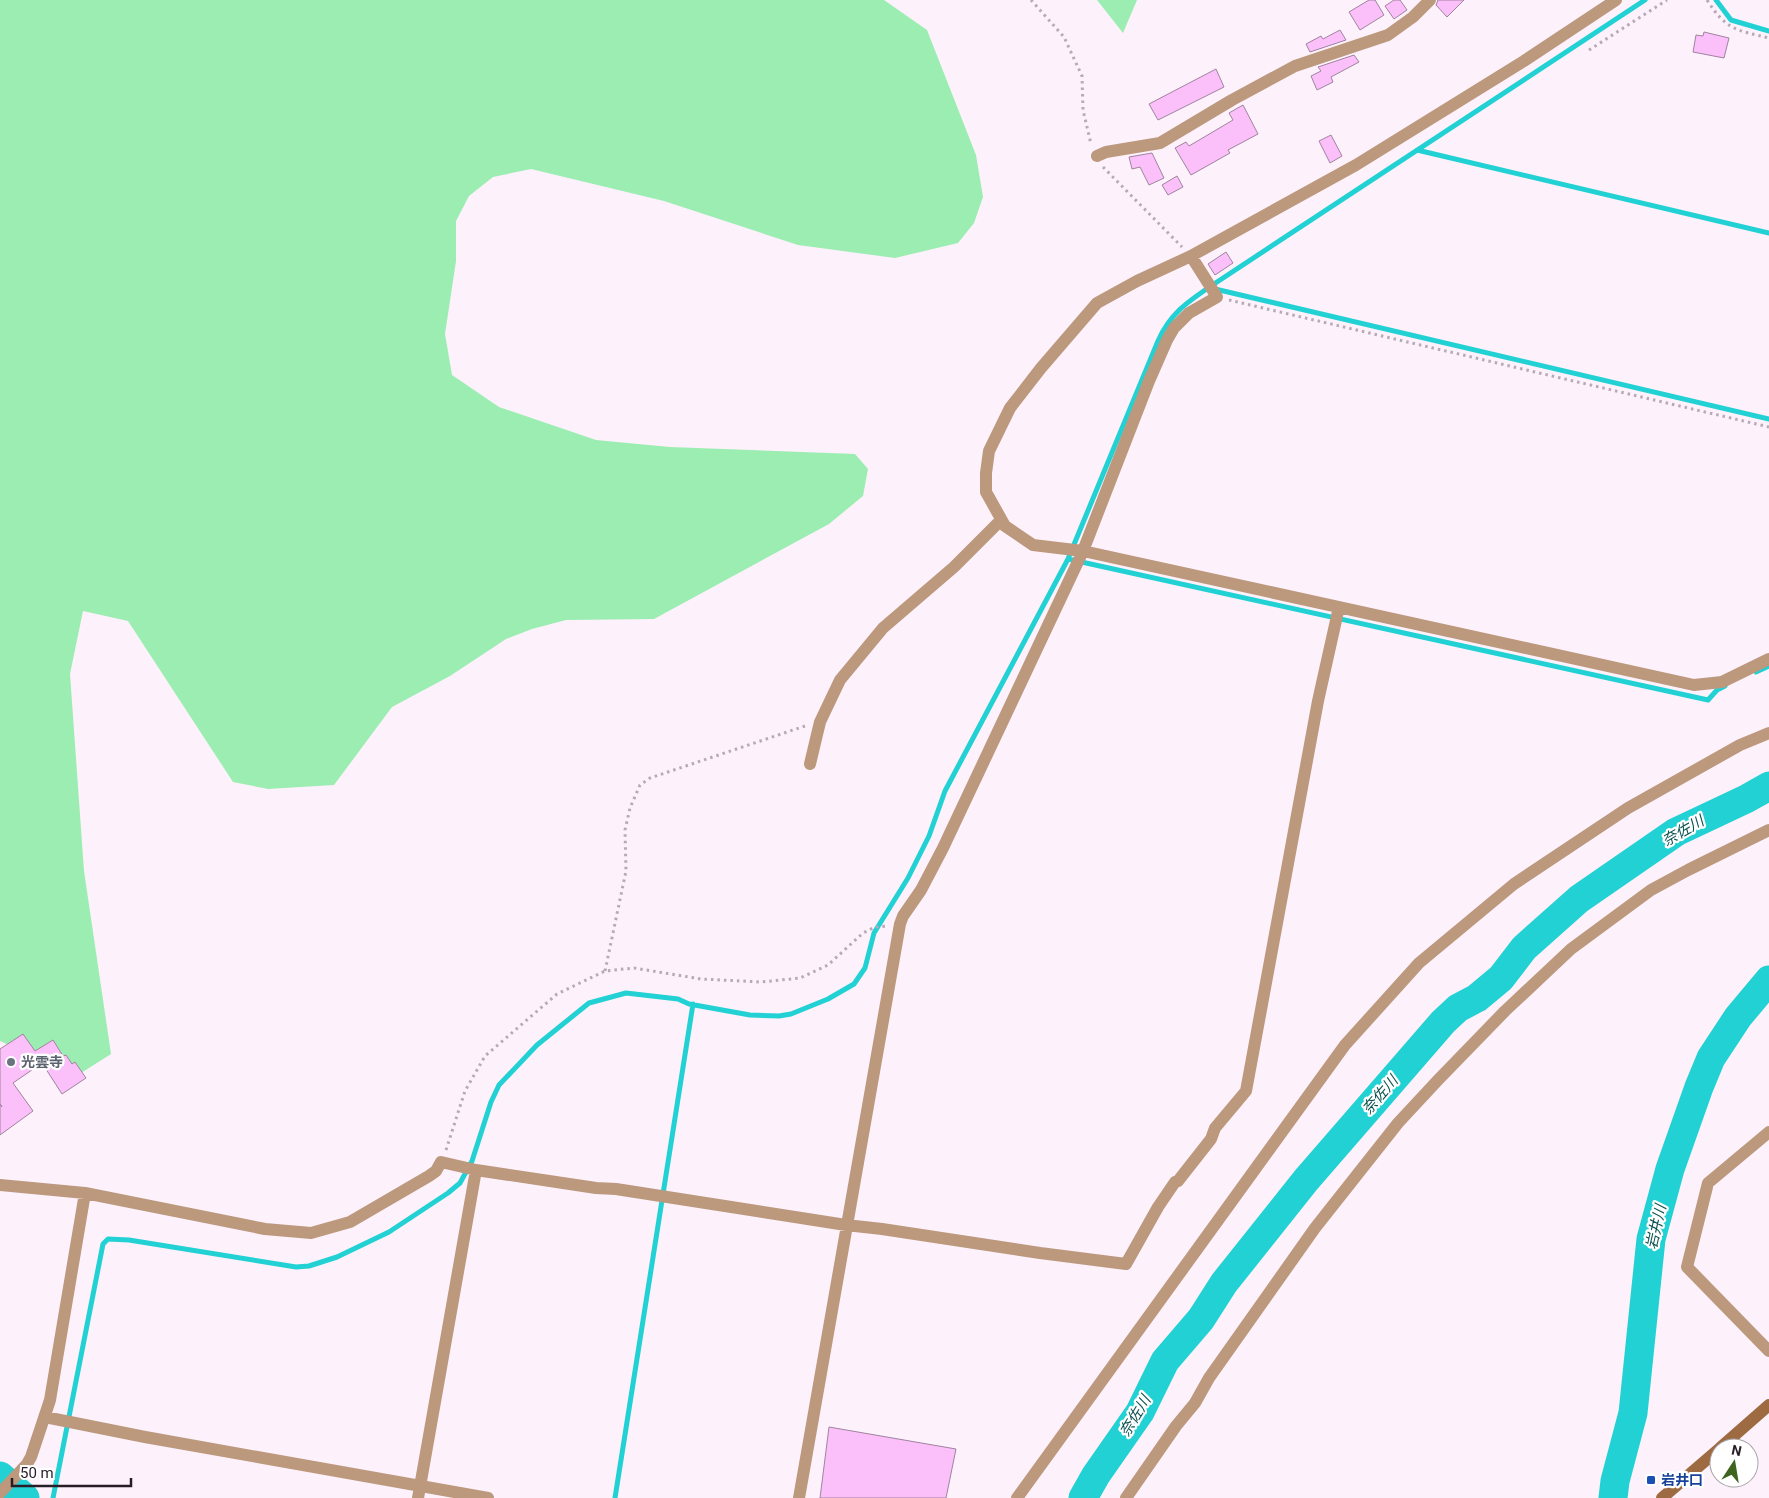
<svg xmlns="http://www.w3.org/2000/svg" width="1769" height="1498" viewBox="0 0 1769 1498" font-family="Roboto,'Noto Sans JP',sans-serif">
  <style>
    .green { fill: #9cedb1 }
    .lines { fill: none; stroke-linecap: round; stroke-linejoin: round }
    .stream { stroke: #22d1d3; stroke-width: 5 }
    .river { stroke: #22d1d3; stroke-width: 29 }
    .building { fill: #fbbffa; stroke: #9f849e }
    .path { stroke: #b6aab5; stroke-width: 3; stroke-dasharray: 2.5 4; stroke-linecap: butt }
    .street { stroke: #bc987d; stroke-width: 12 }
    .secondary { stroke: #9e6a41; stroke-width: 12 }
    .worship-dot { fill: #6b7280; stroke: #fff; stroke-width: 2 }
    .transit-dot { fill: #1a4fb4; stroke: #fff; stroke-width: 2 }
    .labels { text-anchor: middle; stroke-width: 4.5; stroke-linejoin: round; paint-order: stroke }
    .worship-label { font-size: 14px; font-weight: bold; fill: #5b616d; stroke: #fff; text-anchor: start }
    .transit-label { font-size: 14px; font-weight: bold; fill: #164399; stroke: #fff; text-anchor: start }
    .water-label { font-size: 15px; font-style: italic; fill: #0d5252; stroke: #fff }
  </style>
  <rect width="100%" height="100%" fill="#fdf1fc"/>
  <!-- green -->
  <path class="green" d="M0,0H884L927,30L976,155L983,197L974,223L958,243L895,258L798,245L664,201L531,169L493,177L469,196L456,221V261L445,334L452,375L499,407L596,440L670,447L855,454L868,469L863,496L829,524L654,619L566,620L532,629L506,639L450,676L392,707L334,785L268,789L233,782L128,621L83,611L70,674L84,871L111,1054L78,1075L0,1041Z
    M1097,0H1137L1123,33Z"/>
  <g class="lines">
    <!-- stream -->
    <path class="stream" d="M1716,0L1731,20L1769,31
      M1417,150L1769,233
      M1215,289L1769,419
      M1068,559L1708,700L1717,690L1725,686
      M1756,672L1769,666
      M53,1498L103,1244L108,1239L129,1240L296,1267L309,1266L337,1257L389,1232L448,1193L460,1183L472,1161L491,1102L499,1085L537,1045L589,1003L626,993L678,999L689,1004L750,1015L779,1016L791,1014L828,999L854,984L865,968L874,933L908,878L929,836L945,791L1068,559L1158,341C1171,312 1189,301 1214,284L1645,0
      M615,1498L693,1004"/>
    <!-- river -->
    <path class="river" d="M0,1476L25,1498
      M1083,1498L1096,1475L1140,1412L1165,1361L1201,1319L1224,1283L1306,1180L1443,1022L1458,1008L1477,998L1501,978L1524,948L1579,899L1676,832L1746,799L1769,786
      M1613,1498L1615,1481L1633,1413L1651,1239L1670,1169L1699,1087L1711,1058L1738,1017L1769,980"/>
  </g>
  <!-- building -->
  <path class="building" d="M1369,0H1375L1384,15L1360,30L1349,12Z
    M1394,0H1400L1407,10L1394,19L1385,6Z
    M1438,0H1464L1447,17L1436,5Z
    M1340,30L1346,40L1310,52L1306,44L1321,36L1323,39Z
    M1704,32L1729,38L1724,58L1693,52L1696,35L1703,36Z
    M1354,55L1359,62L1331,77L1333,82L1317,90L1311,76L1321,71L1318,67Z
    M1216,69L1224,87L1158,120L1149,104Z
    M1243,105L1258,134L1228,150L1230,153L1191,175L1175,148L1186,142L1189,146L1233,120L1229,113Z
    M1331,135L1342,156L1330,163L1319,141Z
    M1152,153L1164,178L1149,185L1140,167L1132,169L1129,157Z
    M1177,176L1183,187L1168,195L1162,185Z
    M1226,252L1233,263L1215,275L1208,264Z
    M23,1034L35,1051L53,1040L63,1056L66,1055L72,1064L75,1062L86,1078L62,1094L42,1063L13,1083L33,1111L0,1135V1104L2,1107L0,1104V1049Z
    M829,1427L956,1449L946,1498H820Z"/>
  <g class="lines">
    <!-- path -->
    <path class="path" d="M1031,0L1064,37L1082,76L1083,110L1091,144
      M1707,0C1726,30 1736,30 1769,38
      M1589,50L1667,0
      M1103,167L1182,247
      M1229,300L1769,427
      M605,971L626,871L625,830L630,808L640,785L650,778L805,726
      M446,1150L465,1091L485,1056L557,994L605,971L634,968L701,979L761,982L800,978L828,965L863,933L875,927L888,926"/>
    <!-- street -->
    <path class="street" d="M1616,0L1524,61L1356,165L1191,256L1137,281L1097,303L1041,368L1010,408L989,451L986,473V492L1005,526L1033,545L1083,551L1694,685L1722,682L1769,659
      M1097,156L1106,152L1160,143L1232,100L1295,66L1388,35L1413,17L1430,0
      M810,764L820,722L840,680L883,628L954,567L1001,520
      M1769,1132L1708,1183L1687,1267L1769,1351
      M0,1185L85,1193L265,1229L311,1233L350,1222L429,1176L436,1171L441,1162L476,1170L596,1188L616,1189L846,1225L882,1229L1040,1253L1126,1264L1158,1207L1175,1182L1178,1181L1211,1139L1215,1128L1246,1091L1318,701L1339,607
      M45,1417L145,1437L488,1498
      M0,1493L27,1464L31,1457L50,1400L85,1193
      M418,1498L476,1170
      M799,1498L900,924L903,916L921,890L943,848L1083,551L1149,381L1167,340L1174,328L1189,313L1217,297L1191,256
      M1017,1498L1345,1045L1419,963L1514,884L1628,808L1740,745L1769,733
      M1126,1498L1176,1426L1195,1403L1209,1378L1315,1228L1398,1123L1438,1080L1505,1011L1571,949L1651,890L1688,870L1769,830"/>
    <!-- secondary -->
    <path class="secondary" d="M1720,1448L1769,1405
      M1662,1498L1719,1449"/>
  </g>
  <!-- markers -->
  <circle class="worship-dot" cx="11" cy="1062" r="5"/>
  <rect class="transit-dot" x="1646" y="1475" width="10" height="10" rx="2.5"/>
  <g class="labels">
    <!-- worship labels -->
    <g class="worship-label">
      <text x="21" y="1067">光雲寺</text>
    </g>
    <!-- transit labels -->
    <g class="transit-label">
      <text x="1661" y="1485">岩井口</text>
    </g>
    <!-- water labels -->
    <g class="water-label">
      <text transform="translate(1683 831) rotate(-30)" y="5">奈佐川</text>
      <text transform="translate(1380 1095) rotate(-49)" y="5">奈佐川</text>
      <text transform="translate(1656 1227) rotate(-77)" y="5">岩井川</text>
      <text transform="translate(1135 1416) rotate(-59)" y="5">奈佐川</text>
    </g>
  </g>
  <!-- north arrow -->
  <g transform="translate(1734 1463) rotate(12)"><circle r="24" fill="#ffffff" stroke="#a9a5a9"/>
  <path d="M0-4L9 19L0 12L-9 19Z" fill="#3e651f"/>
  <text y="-8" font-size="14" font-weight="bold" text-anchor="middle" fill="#281d27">N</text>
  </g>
  <!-- scale -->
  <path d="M12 1478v8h119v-8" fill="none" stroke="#281d27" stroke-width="2.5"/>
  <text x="20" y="1478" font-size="15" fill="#281d27" stroke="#ffffff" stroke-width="4" paint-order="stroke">50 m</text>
</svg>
